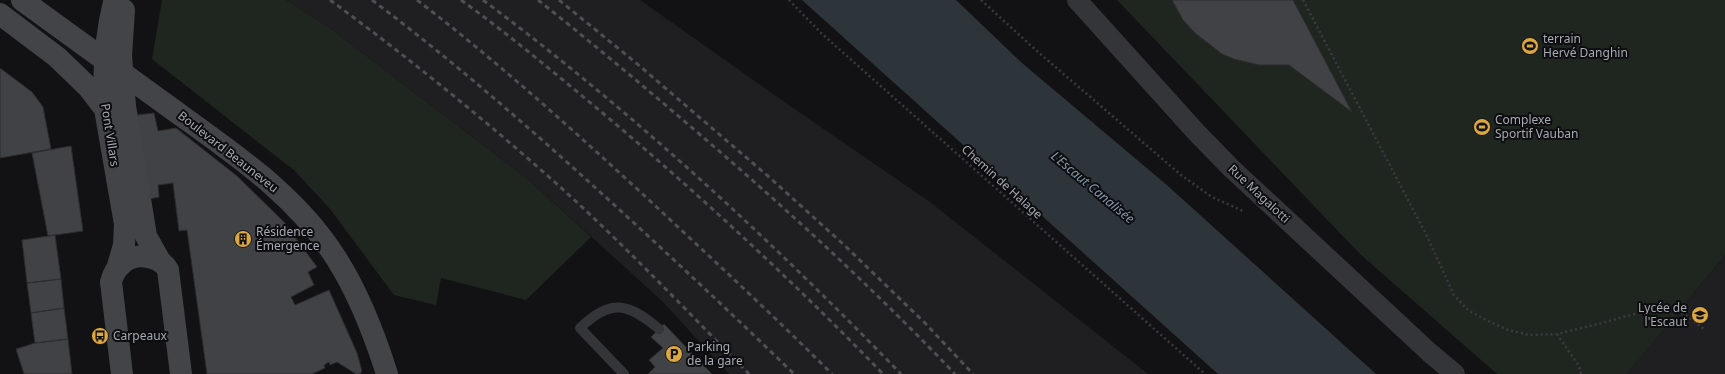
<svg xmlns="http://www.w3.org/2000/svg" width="1725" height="374" viewBox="0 0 1725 374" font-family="'Noto Sans',sans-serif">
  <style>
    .built { fill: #1f1f21 }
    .green { fill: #1f2620 }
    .water { fill: #2d353b }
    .building { fill: #414246; stroke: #2d2d2f }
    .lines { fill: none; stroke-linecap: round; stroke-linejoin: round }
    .path { stroke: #3a3b3f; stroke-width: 2.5; stroke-dasharray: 2 3; stroke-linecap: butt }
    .service { stroke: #343538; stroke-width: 10 }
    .minor { stroke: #343538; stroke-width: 20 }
    .secondary { stroke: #424448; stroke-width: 22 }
    .rail { stroke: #4d4f53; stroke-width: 3; stroke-dasharray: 5 4; stroke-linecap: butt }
    .secondary-bridge { stroke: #424448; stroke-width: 22 }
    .labels { text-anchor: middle; stroke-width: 4; stroke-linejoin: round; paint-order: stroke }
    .poi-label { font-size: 12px; fill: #a6aab2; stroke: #0d0d0f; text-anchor: start }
    .street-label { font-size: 12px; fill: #a6aab2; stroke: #0d0d0f }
    .water-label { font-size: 13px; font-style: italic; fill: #8097aa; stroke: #0d0d0f }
  </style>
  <rect width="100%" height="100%" fill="#121214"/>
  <!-- built -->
  <path class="built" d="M286,0H640L793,108L930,202L1148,374H729L662,301L530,181L331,29Z
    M1725,255V374H1627Z"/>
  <!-- green -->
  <path class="green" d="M162,0H286L331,29L530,181L591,237L526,300L441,278L436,305L394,295L330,209L295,171L152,59Z
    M1117,0H1725V255L1627,374H1497L1360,254Z"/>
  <!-- water -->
  <path class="water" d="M802,0H956L1022,63L1168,186L1376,374H1218Z"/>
  <!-- building -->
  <path class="building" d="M1172,0H1293L1352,112L1289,65H1259L1234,59L1222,54L1195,33L1183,20Z
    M0,68L32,92L43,107L51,149L0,158Z
    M154,113L158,131L176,128L237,176L284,222L317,267L308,272L314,285L291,297L295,305L329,290L357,353L362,371L360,374H356L337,362L330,365L329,362L324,365L325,368L312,374H207L187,230L179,231L173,183L158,185L159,197L149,199L137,115Z
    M71,146L83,231L48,236L32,153Z
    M55,235L61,279L27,283L22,240Z
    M61,279L64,308L31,313L27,283Z
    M64,308L68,339L35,343L31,313Z
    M664,324L712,374H648L655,367L649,360L663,348L651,337Z
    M68,339L72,374H24L16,349L35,343Z"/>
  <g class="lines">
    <!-- path -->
    <path class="path" d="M789,0L821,33L1205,374
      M981,0L1038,52L1181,175L1212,197L1243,211
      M1303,0L1426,234L1454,295L1469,311L1490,322L1508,330L1529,335L1557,334L1602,323L1645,311L1671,308L1687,316L1704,329
      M1557,334L1579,366L1581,374"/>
    <!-- service -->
    <path class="service" d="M624,374L580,328C611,298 628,303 659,329"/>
    <!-- minor -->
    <path class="minor" d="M1077,0L1196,132L1231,168L1430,353L1455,374"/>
    <!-- secondary -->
    <path class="secondary" d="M22,0C75,38 127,76 179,114C237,156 297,196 336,258C359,294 374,333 387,374
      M0,14L57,57L88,87L105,109L125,224L124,245L117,269
      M125,106L146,236L160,261
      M122,374L111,282C113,274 116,268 123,263C135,252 160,255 168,270L181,374"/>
    <!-- rail -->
    <path class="rail" d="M330,0C405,55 479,115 549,177C619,239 683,307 749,374
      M372,0C444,54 511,112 578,172C651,238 723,305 794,374
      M417,0C498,62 573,130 648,199C710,257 772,314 832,374
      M461,0C511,36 558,76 605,115C702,197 795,283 883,374
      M483,0C633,112 771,240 901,374
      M538,0C587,39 635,79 683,120C778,201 868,283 955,374
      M559,0L635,62L769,177L842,243L924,322L973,374"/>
    <!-- secondary-bridge -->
    <path class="secondary-bridge" d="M124,10L121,56L125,106
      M105,109C103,72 105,38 114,2"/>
  </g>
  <!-- icons -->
  <defs>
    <g id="stadium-disc" transform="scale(0.9)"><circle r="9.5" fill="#dba743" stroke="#0d0d0f"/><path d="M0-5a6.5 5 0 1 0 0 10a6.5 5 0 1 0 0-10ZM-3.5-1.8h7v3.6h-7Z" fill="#111"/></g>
    <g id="building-disc" transform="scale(0.9)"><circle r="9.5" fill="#dba743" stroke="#0d0d0f"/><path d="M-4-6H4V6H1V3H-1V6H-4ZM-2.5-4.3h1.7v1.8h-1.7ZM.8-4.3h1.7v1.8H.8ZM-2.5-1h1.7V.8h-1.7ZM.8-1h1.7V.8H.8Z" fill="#111"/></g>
    <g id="school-disc" transform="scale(0.9)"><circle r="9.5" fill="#dba743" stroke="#0d0d0f"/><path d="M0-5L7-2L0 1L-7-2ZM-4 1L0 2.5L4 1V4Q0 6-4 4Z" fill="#111"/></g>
    <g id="bus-disc" transform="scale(0.9)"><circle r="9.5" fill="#dba743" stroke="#0d0d0f"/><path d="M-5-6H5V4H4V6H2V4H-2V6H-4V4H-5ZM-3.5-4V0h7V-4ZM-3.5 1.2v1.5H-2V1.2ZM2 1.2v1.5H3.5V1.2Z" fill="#111"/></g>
    <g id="parking-disc" transform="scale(0.9)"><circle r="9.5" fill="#dba743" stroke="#0d0d0f"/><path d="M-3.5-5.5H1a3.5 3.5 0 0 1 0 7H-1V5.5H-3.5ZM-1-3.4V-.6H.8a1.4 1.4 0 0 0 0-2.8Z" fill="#111"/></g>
  </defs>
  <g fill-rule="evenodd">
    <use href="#stadium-disc" x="1530" y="46"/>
    <use href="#stadium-disc" x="1482" y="127"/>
    <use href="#building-disc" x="243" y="239"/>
    <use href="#school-disc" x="1700" y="315"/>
    <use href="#bus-disc" x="100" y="336"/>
    <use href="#parking-disc" x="674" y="354"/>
  </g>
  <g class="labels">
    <!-- poi labels -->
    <g class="poi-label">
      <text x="1543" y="43">terrain<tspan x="1543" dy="14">Hervé Danghin</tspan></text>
      <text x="1495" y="124">Complexe<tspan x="1495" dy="14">Sportif Vauban</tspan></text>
      <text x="256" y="236">Résidence<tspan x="256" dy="14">Émergence</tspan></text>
      <text x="1687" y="312" text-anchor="end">Lycée de<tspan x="1687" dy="14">l'Escaut</tspan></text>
      <text x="113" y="340">Carpeaux</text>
      <text x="687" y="351">Parking<tspan x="687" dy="14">de la gare</tspan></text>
    </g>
    <!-- street labels -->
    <g class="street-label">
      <text transform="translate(110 135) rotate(81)" y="4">Pont Villars</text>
      <text transform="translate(228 152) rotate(38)" y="4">Boulevard Beauneveu</text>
      <text transform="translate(1002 182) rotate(42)" y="4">Chemin de Halage</text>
      <text transform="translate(1259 194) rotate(43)" y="4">Rue Magalotti</text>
    </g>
    <!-- water labels -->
    <g class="water-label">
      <text transform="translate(1093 187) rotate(40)" y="5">L'Escaut Canalisée</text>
    </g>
  </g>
</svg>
